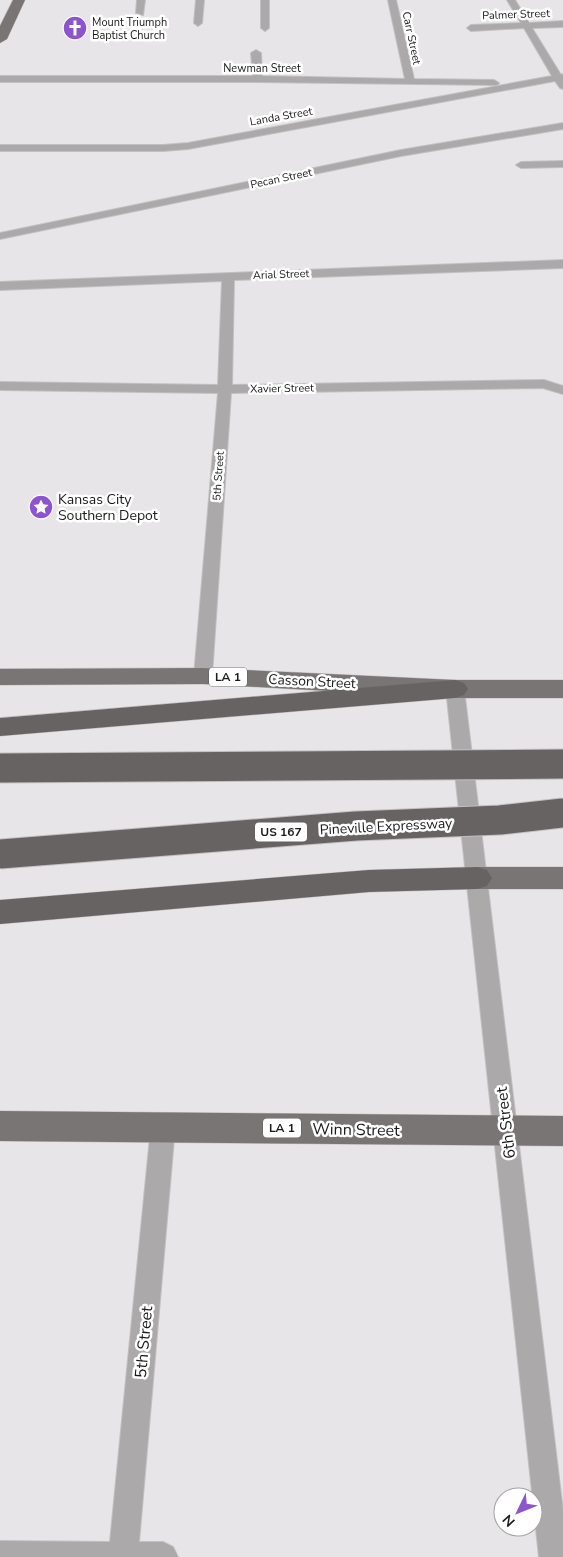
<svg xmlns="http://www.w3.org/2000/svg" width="563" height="1557" viewBox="0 0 563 1557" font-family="'Nunito Sans',sans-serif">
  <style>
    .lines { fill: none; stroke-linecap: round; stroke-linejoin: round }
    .minor-casing { stroke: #c3c0c3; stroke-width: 2 }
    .primary-casing { stroke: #c3c0c3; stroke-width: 1 }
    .motorway-casing { stroke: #c3c0c3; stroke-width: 1 }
    .minor { fill: #aba9a9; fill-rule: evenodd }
    .primary { fill: #797575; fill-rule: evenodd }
    .motorway { fill: #676363; fill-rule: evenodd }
    .motorway-bridge-casing { stroke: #c3c0c3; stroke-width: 31; stroke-linecap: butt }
    .motorway-bridge { stroke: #676363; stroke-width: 29 }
    .labels { text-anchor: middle; stroke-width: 5; stroke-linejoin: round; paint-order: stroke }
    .far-street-label { font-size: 11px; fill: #1b1a1b; stroke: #fff }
    .far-poi-label { font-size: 11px; fill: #1b1a1b; stroke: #fff; text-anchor: start }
    .shield { fill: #fff; stroke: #5f5f5f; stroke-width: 1 }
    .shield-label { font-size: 12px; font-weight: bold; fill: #1b1a1b }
    .poi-label { font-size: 14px; fill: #1b1a1b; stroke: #fff; text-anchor: start }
    .street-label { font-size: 14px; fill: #1b1a1b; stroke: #fff }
    .near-street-label { font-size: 16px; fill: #1b1a1b; stroke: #fff }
  </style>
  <rect width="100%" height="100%" fill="#e8e5e8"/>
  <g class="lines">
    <!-- minor casing -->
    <g class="minor-casing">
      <path id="minor" d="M137,0H145L143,15L136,13Z
        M196,0H204L202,23L198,26L194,23Z
        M261,0H269V28L265,31L261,28Z
        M388,0H396L414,79L494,80L499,83L497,85L258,82H0V76H253L251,53L256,50L261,53L262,76L405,79Z
        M507,0H515L529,23L563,21V27L532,28L561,75L563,74V89L560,88L555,81L188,149L163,151H0V145H163L188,143L552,76L524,28L471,31L467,28L471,25L521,23Z
        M563,123V129L401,156L0,239V233L401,150Z
        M563,161V167L521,168L516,165L521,162Z
        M563,260V268L234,280L232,385L544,380L563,386V394L543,388L231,393L212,676L209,680L203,682L197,680L194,676L218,393L0,390V382L218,385L222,281L0,290V282Z
        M455,683L461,685L464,689L563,1511V1557H539L446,689L449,685Z
        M163,1117L171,1120L175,1127L139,1542H163L173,1547L178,1557H0V1541L110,1542L151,1127L155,1120Z"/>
    </g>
    <!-- primary casing -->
    <g class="primary-casing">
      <path id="primary" d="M13,0H25L7,39L0,43V26Z
        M203,668L455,680H563V698H455L203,684L0,685V669Z
        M477,867H563V889H477L467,886L462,878L467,870Z
        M0,1111L563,1116V1146L0,1141Z"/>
    </g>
    <!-- motorway casing -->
    <g class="motorway-casing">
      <path id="motorway" d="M455,680L464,683L468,689L464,695L455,698L0,736V718Z
        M477,867L487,870L492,878L487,886L477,889L369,892L0,924V900L369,870Z"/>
    </g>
    <!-- minor -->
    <use href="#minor" class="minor"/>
    <!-- primary -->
    <use href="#primary" class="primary"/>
    <!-- motorway -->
    <use href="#motorway" class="motorway"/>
    <!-- motorway-bridge casing -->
    <g class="motorway-bridge-casing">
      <path id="motorway-bridge" d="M0,768L563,764
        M0,854L356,826L500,820L563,813"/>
    </g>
    <!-- motorway-bridge -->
    <use href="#motorway-bridge" class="motorway-bridge"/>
  </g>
  <!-- icons -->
  <defs>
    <g id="church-disc" transform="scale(1.25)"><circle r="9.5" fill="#8d55cd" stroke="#fff"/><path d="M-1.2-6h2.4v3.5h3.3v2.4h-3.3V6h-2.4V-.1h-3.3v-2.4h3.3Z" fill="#fff"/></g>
    <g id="sight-disc" transform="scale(1.25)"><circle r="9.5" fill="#8d55cd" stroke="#fff"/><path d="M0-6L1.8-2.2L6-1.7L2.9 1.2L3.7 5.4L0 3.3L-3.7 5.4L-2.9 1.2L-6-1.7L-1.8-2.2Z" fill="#fff"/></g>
  </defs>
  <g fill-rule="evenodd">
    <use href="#church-disc" x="75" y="28"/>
    <use href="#sight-disc" x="41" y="507"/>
  </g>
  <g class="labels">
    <!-- far-street labels -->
    <g class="far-street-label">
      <text transform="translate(516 14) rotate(-2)" y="4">Palmer Street</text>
      <text transform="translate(412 38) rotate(78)" y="4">Carr Street</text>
      <text x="262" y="72">Newman Street</text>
      <text transform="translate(281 116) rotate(-10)" y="4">Landa Street</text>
      <text transform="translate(281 178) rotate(-12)" y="4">Pecan Street</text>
      <text transform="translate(281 274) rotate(-2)" y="4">Arial Street</text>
      <text transform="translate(282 388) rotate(-1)" y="4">Xavier Street</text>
      <text transform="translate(218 476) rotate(-86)" y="4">5th Street</text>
    </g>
    <!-- far-poi labels -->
    <g class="far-poi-label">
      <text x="92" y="26">Mount Triumph<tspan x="92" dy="13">Baptist Church</tspan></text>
    </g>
    <!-- shield labels -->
    <g class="shield">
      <rect x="209" y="667.5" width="38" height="19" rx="4"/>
      <rect x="255" y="822.5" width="52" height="19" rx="4"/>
      <rect x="263" y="1118.5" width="38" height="19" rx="4"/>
    </g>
    <g class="shield-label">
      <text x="228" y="681">LA 1</text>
      <text x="281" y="836">US 167</text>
      <text x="282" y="1132">LA 1</text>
    </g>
    <!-- poi labels -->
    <g class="poi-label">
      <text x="58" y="504">Kansas City<tspan x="58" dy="16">Southern Depot</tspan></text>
    </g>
    <!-- street labels -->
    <g class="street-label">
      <text transform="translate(312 681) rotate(3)" y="5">Casson Street</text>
      <text transform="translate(386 826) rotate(-3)" y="5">Pineville Expressway</text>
    </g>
    <!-- near-street labels -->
    <g class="near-street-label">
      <text transform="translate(505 1123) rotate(-97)" y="6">6th Street</text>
      <text transform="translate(356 1129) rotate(1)" y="6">Winn Street</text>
      <text transform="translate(143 1342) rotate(-85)" y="6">5th Street</text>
    </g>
  </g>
  <!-- north arrow -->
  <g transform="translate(518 1512) rotate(227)"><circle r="24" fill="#ffffff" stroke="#a4a3a4"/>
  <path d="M0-4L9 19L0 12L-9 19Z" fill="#8d55cd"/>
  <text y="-8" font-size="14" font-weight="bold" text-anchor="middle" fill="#1b1a1b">N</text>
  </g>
</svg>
